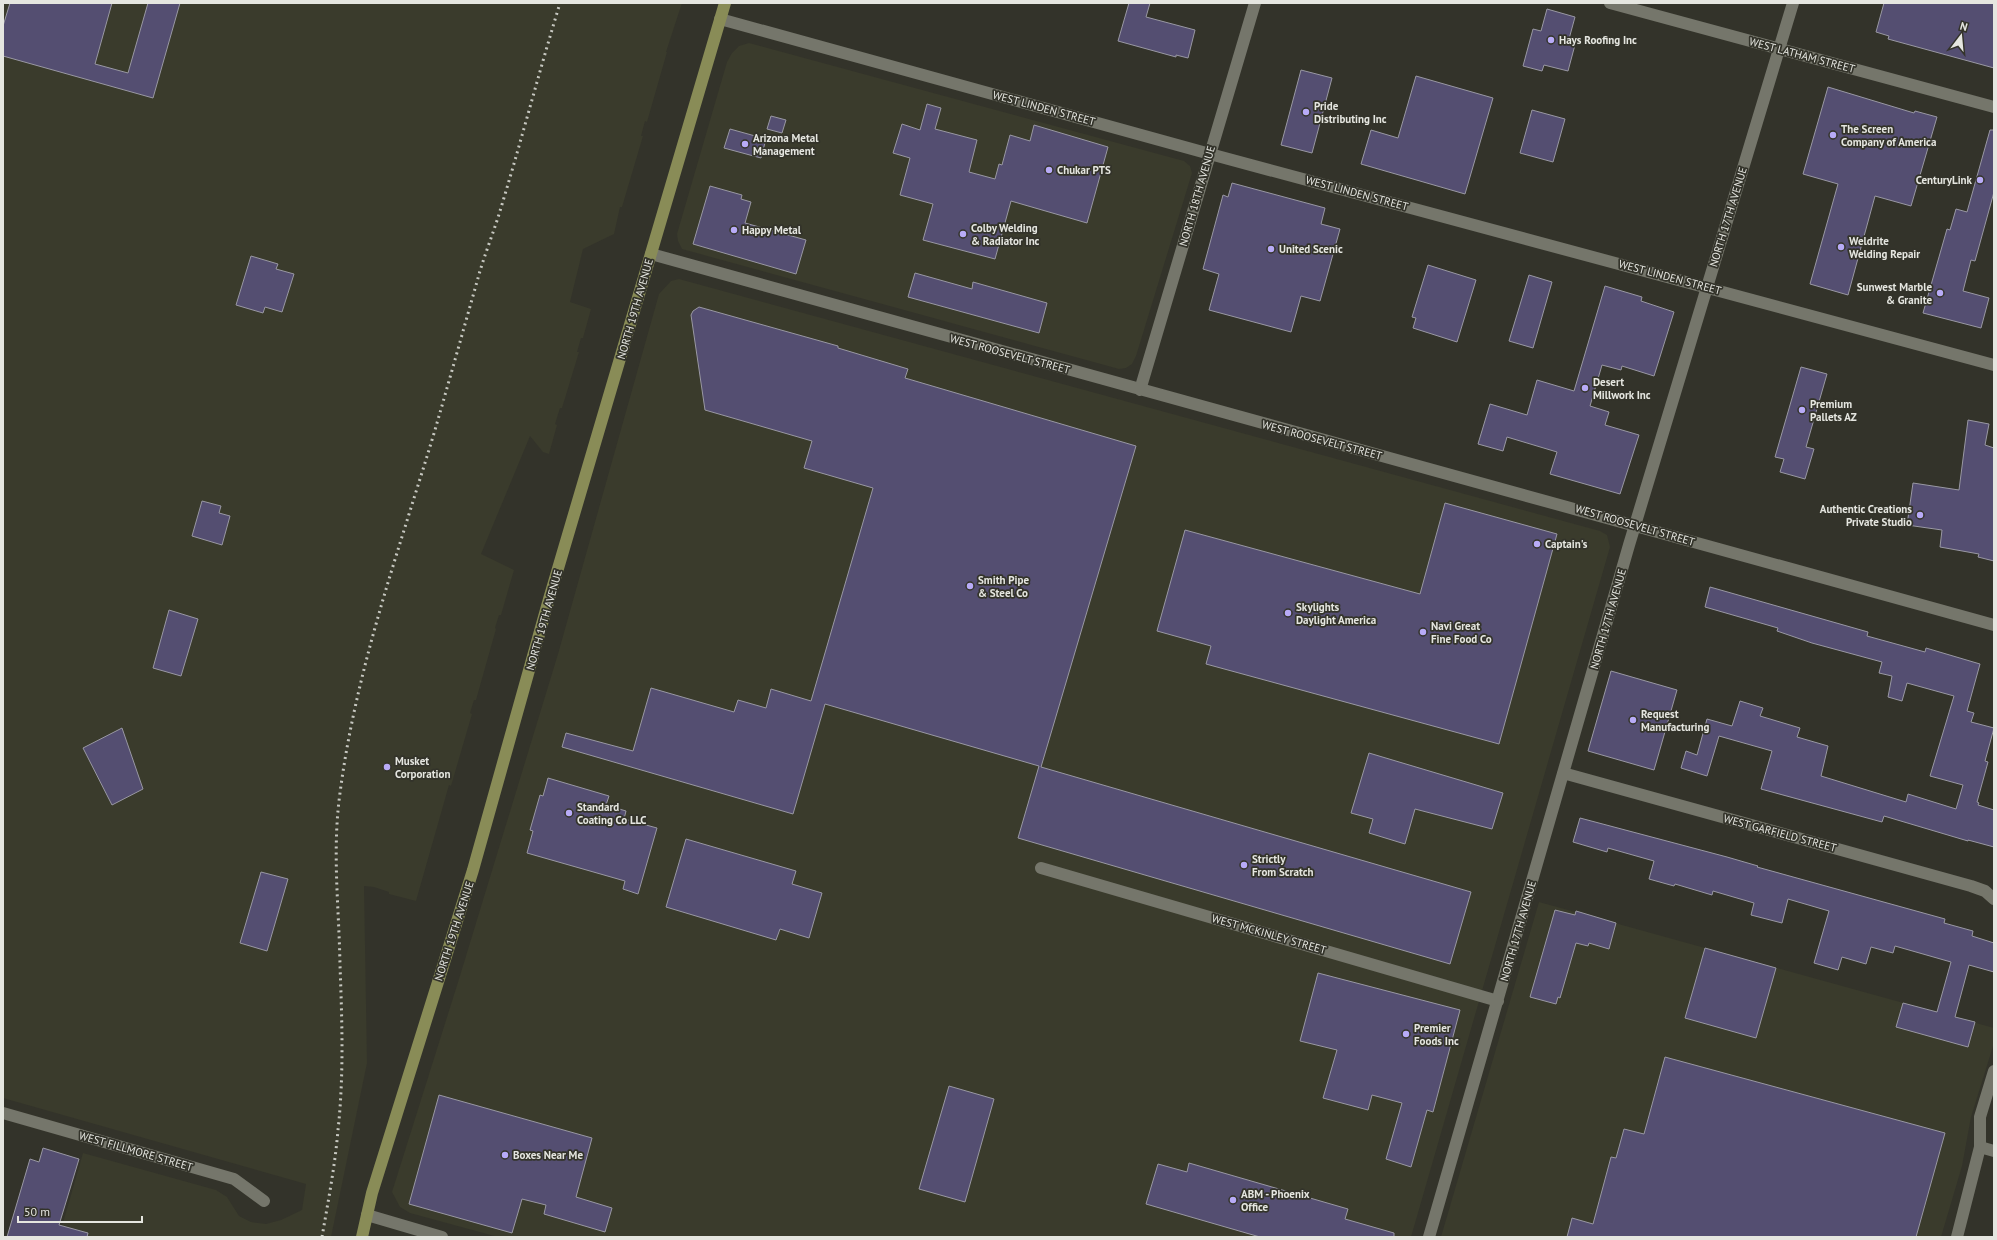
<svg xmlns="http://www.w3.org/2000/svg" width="1997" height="1240" viewBox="0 0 1997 1240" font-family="'PT Sans',sans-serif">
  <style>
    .built { fill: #3a3b2c }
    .building { fill: #544e71; stroke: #9998a3 }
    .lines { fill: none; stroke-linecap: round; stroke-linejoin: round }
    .minor { stroke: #75766b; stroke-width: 12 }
    .major { stroke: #898c57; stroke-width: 12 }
    .rail { stroke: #c7c8c1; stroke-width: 3; stroke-dasharray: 2 4; stroke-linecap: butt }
    .poi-dot { fill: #b8abf7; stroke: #33332a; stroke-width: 1.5 }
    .labels { text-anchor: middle; stroke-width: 3.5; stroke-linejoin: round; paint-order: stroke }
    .poi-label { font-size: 11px; font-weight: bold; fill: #e5e6e0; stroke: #33332a; text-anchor: start }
    .street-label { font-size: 11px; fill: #e5e6e0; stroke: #33332a }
  </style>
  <rect width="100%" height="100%" fill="#33332a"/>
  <!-- built -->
  <path class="built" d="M3,3H682L666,52H667L647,122L645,121L641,136H643L622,207H620L614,234L583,249L570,302L591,309L583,338H581L577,352H579L562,408H560L555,424L557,425L549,454L543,452L530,436L481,554L514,570L501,615H499L495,628L496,629L476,700H474L470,713L472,714L451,786L449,785L416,901L389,894V892L374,887L364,886L367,1063L331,1237H59L83,1153L216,1190L227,1197L239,1216L251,1222L266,1224L281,1220L302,1210L306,1184L3,1098Z
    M749,43L1184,161L1190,166L1192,173L1136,356L1132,364L1126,368L1119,369L682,249L678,241L677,234L727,62L732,53L739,46Z
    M679,279L1600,531L1607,535L1610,547L1411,1237H498L410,1213L400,1207L392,1192L459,979L558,654L659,294L671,281Z
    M1539,902L1994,1028V1043L1971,1117L1962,1166L1941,1237H1441Z"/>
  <!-- building -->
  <path class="building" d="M10,3H112L95,64L128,73L148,3H180L153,98L3,56V26Z
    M1129,3H1150L1146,17L1195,30L1188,58L1176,55V57L1118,41Z
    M1884,3H1994V68L1888,39L1889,36L1876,32Z
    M1547,9L1575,17L1569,39L1576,41L1568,71L1544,65L1542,71L1523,66L1533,29L1541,31Z
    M1301,70L1332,78L1312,153L1281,145Z
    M1416,76L1493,98L1465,194L1361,164L1371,130L1398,138Z
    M1828,87L1914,113L1915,111L1937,117L1911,206L1875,196L1848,295L1810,284L1838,184L1803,174Z
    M927,104L941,108L935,129L977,140L969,172L995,179L999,164L1002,165L1010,135L1030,141L1034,125L1108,147L1087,223L1011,201L995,259L923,240L933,204L900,195L910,158L893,153L902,124L920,130Z
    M1532,110L1565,119L1553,162L1520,153Z
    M771,116L786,120L782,133L767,129Z
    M730,129L766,139L761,158L724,148Z
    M1990,130H1994V192L1975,261L1971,260L1963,291L1989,298L1981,328L1923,313L1947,229L1950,230L1956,209L1967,212Z
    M1232,183L1325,208L1321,224L1340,229L1320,301L1301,296L1291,332L1209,310L1219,274L1203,269L1223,195L1228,197Z
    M710,186L742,195L741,199L751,202L745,223L806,240L796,274L693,244Z
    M251,256L278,264L276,269L294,274L282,312L265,307L263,313L236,305Z
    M1428,265L1476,280L1457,342L1413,328L1416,318L1412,317Z
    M915,273L972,289L973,282L1047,303L1039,333L908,297Z
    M1529,275L1552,282L1533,348L1509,341Z
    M1605,286L1642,297L1641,301L1674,312L1654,376L1622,366L1621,370L1602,365L1590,406L1609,412L1605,425L1639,435L1620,494L1550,474L1557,452L1507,437L1503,451L1478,444L1490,404L1527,415L1537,380L1574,391Z
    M699,307L838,346V348L908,369L905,378L1136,446L1041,767L1471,892L1450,964L1018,838L1039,766L825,704L793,814L562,747L566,733L633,751L651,688L734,712L738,700L766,708L771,689L811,701L873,488L804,468L812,441L705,410L691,315L693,311Z
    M1801,367L1827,374L1806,447L1814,449L1805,479L1780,472L1784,459L1775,457Z
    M1968,420L1989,424L1985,445L1994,448V561L1978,557L1979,554L1940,547L1942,530L1907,525L1913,483L1959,490Z
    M202,501L221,506L219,513L230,516L222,545L192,536Z
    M1445,503L1557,534L1499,744L1206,664L1211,646L1157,631L1185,530L1420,594Z
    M1710,587L1868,632L1867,636L1925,652L1926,648L1980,664L1967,711L1974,713L1971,722L1994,728L1985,761L1988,762L1977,802L1979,803L1978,805L1994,810V847L1968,840V841L1884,816L1882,822L1761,789L1772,751L1719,736L1707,776L1681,768L1686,751L1697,755L1707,719L1732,726L1740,701L1763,708L1760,716L1800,728L1797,737L1828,746L1821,776L1906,802L1908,794L1956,809L1963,785L1930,776L1954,696L1907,683L1902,701L1888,697L1892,676L1879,673L1882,662L1812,643L1777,631L1778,628L1705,607Z
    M169,610L198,619L181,676L153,668Z
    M1611,671L1677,690L1654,770L1588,751Z
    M122,728L143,789L112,805L83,748Z
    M1369,753L1503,793L1492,829L1415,809L1405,844L1369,833L1373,819L1351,813Z
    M548,778L609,796L606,805L626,811L624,819L657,828L638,894L623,889L625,881L527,853L533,831L530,830L540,795L543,796Z
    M1580,818L1727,857L1758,866L1757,867L1945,919L1944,923L1973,931L1972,936L1994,943V972L1969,965L1955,1017L1975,1022L1968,1047L1896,1027L1903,1003L1937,1012L1951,962L1895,946L1893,953L1871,947L1866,964L1842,957L1838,970L1814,963L1829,911L1788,899L1782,923L1751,915L1754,903L1713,891L1712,895L1675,884L1674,886L1649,879L1654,861L1608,848L1607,852L1573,842Z
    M686,839L796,871L792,884L822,893L809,938L780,929L776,940L666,907Z
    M261,872L288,879L267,951L240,943Z
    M1555,910L1575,915L1576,911L1616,923L1609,949L1589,943L1588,946L1576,943L1560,998L1558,997L1556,1004L1530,997Z
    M1705,948L1776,968L1756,1038L1685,1018Z
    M1318,973L1460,1010L1433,1112L1427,1110L1411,1167L1386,1159L1402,1103L1372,1095L1368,1110L1323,1098L1337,1050L1300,1041Z
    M1665,1057L1945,1133L1916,1237H1567L1572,1218L1593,1224L1611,1157L1616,1158L1624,1129L1644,1134Z
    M949,1086L994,1099L965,1202L919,1189Z
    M439,1095L592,1138L576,1197L612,1208L605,1232L544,1214L546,1205L522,1199L512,1233L409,1204Z
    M43,1148L79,1159L59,1225L88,1233L87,1237H7L30,1159L39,1162Z
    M1189,1163L1348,1209L1345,1219L1394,1233V1237H1260L1146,1204L1158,1164L1187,1172Z"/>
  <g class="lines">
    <!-- minor -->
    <path class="minor" d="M1610,3L1994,107
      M720,19L1210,154L1994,365
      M651,254L1994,625
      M1140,390L1255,3
      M1563,773L1971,886L1985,891L1994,899
      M1041,868L1498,1001
      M3,1113L234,1179L264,1201
      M1980,1147L1994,1151
      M367,1215L442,1237
      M1429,1237L1629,545L1793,3
      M1957,1237L1980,1147V1117L1994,1071"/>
    <!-- major -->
    <path class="major" d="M362,1237L372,1193L473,870L549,599L725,3"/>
    <!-- rail -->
    <path class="rail" d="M322,1237C328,1202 335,1166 338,1130C344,1075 342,1020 340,965C339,907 332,851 340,793C356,669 399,550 435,430C450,378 465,324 480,271C486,251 494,231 500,211C521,142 539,72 560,3"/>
  </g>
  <!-- markers -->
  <g class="poi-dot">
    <circle cx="1551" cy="40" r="4"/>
    <circle cx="1306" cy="112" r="4"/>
    <circle cx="1833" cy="135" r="4"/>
    <circle cx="745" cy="144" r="4"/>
    <circle cx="1049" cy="170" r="4"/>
    <circle cx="1980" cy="180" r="4"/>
    <circle cx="734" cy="230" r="4"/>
    <circle cx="963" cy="234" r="4"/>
    <circle cx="1841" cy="247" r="4"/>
    <circle cx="1271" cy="249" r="4"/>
    <circle cx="1940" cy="293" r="4"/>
    <circle cx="1585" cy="388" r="4"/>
    <circle cx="1802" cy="410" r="4"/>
    <circle cx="1920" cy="515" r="4"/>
    <circle cx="1537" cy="544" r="4"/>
    <circle cx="970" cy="586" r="4"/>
    <circle cx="1288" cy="613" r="4"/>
    <circle cx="1423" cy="632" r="4"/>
    <circle cx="1633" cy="720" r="4"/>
    <circle cx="387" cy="767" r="4"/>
    <circle cx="569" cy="813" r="4"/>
    <circle cx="1244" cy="865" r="4"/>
    <circle cx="1406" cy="1034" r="4"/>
    <circle cx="505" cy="1155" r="4"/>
    <circle cx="1233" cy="1200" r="4"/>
  </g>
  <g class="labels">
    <!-- poi labels -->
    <g class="poi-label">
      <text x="1559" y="44">Hays Roofing Inc</text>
      <text x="1314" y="110">Pride<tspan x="1314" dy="13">Distributing Inc</tspan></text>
      <text x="1841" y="133">The Screen<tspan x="1841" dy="13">Company of America</tspan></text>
      <text x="753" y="142">Arizona Metal<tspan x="753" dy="13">Management</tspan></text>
      <text x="1057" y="174">Chukar PTS</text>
      <text x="1972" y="184" text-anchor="end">CenturyLink</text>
      <text x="971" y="232">Colby Welding<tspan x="971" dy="13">&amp; Radiator Inc</tspan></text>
      <text x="742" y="234">Happy Metal</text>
      <text x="1849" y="245">Weldrite<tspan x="1849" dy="13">Welding Repair</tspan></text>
      <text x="1279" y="253">United Scenic</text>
      <text x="1932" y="291" text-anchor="end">Sunwest Marble<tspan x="1932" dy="13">&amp; Granite</tspan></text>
      <text x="1593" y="386">Desert<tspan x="1593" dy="13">Millwork Inc</tspan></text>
      <text x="1810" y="408">Premium<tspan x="1810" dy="13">Pallets AZ</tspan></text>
      <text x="1912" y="513" text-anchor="end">Authentic Creations<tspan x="1912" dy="13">Private Studio</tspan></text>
      <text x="1545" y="548">Captain's</text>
      <text x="978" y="584">Smith Pipe<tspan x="978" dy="13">&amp; Steel Co</tspan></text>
      <text x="1296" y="611">Skylights<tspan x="1296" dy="13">Daylight America</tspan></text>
      <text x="1431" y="630">Navi Great<tspan x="1431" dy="13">Fine Food Co</tspan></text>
      <text x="1641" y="718">Request<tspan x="1641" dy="13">Manufacturing</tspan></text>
      <text x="395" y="765">Musket<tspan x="395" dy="13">Corporation</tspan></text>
      <text x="577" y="811">Standard<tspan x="577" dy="13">Coating Co LLC</tspan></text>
      <text x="1252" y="863">Strictly<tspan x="1252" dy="13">From Scratch</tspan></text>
      <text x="1414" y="1032">Premier<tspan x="1414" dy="13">Foods Inc</tspan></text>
      <text x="513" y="1159">Boxes Near Me</text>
      <text x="1241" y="1198">ABM - Phoenix<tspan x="1241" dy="13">Office</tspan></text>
    </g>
    <!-- street labels -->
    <g class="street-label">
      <text transform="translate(1802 55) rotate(15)" y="4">WEST LATHAM STREET</text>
      <text transform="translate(1044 108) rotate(15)" y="4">WEST LINDEN STREET</text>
      <text transform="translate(1357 193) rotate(15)" y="4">WEST LINDEN STREET</text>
      <text transform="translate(1197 196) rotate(-74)" y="4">NORTH 18TH AVENUE</text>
      <text transform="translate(1728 217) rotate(-73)" y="4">NORTH 17TH AVENUE</text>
      <text transform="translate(1670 277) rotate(15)" y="4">WEST LINDEN STREET</text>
      <text transform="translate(635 309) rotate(-74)" y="4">NORTH 19TH AVENUE</text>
      <text transform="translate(1010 354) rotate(15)" y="4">WEST ROOSEVELT STREET</text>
      <text transform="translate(1322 440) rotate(15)" y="4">WEST ROOSEVELT STREET</text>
      <text transform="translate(1635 525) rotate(16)" y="4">WEST ROOSEVELT STREET</text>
      <text transform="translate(1608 619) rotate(-74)" y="4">NORTH 17TH AVENUE</text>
      <text transform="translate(544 620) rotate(-74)" y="4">NORTH 19TH AVENUE</text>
      <text transform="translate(1780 833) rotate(15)" y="4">WEST GARFIELD STREET</text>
      <text transform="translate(454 931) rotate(-72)" y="4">NORTH 19TH AVENUE</text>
      <text transform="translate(1518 931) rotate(-74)" y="4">NORTH 17TH AVENUE</text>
      <text transform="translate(1269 934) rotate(16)" y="4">WEST MCKINLEY STREET</text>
      <text transform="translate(136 1151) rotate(16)" y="4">WEST FILLMORE STREET</text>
    </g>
  </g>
  <!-- border -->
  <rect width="1997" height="1240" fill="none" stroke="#e5e6e0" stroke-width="8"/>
  <!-- north arrow -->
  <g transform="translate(1961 36) rotate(16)" stroke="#33332a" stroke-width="3" paint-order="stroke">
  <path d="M0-3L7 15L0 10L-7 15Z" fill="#e5e6e0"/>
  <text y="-6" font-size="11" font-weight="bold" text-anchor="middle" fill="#e5e6e0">N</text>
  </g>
  <!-- scale -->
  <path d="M18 1216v6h124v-6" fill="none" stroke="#e5e6e0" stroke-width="2"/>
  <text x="24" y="1216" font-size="12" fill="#e5e6e0" stroke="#33332a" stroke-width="3" paint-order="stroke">50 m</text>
</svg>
